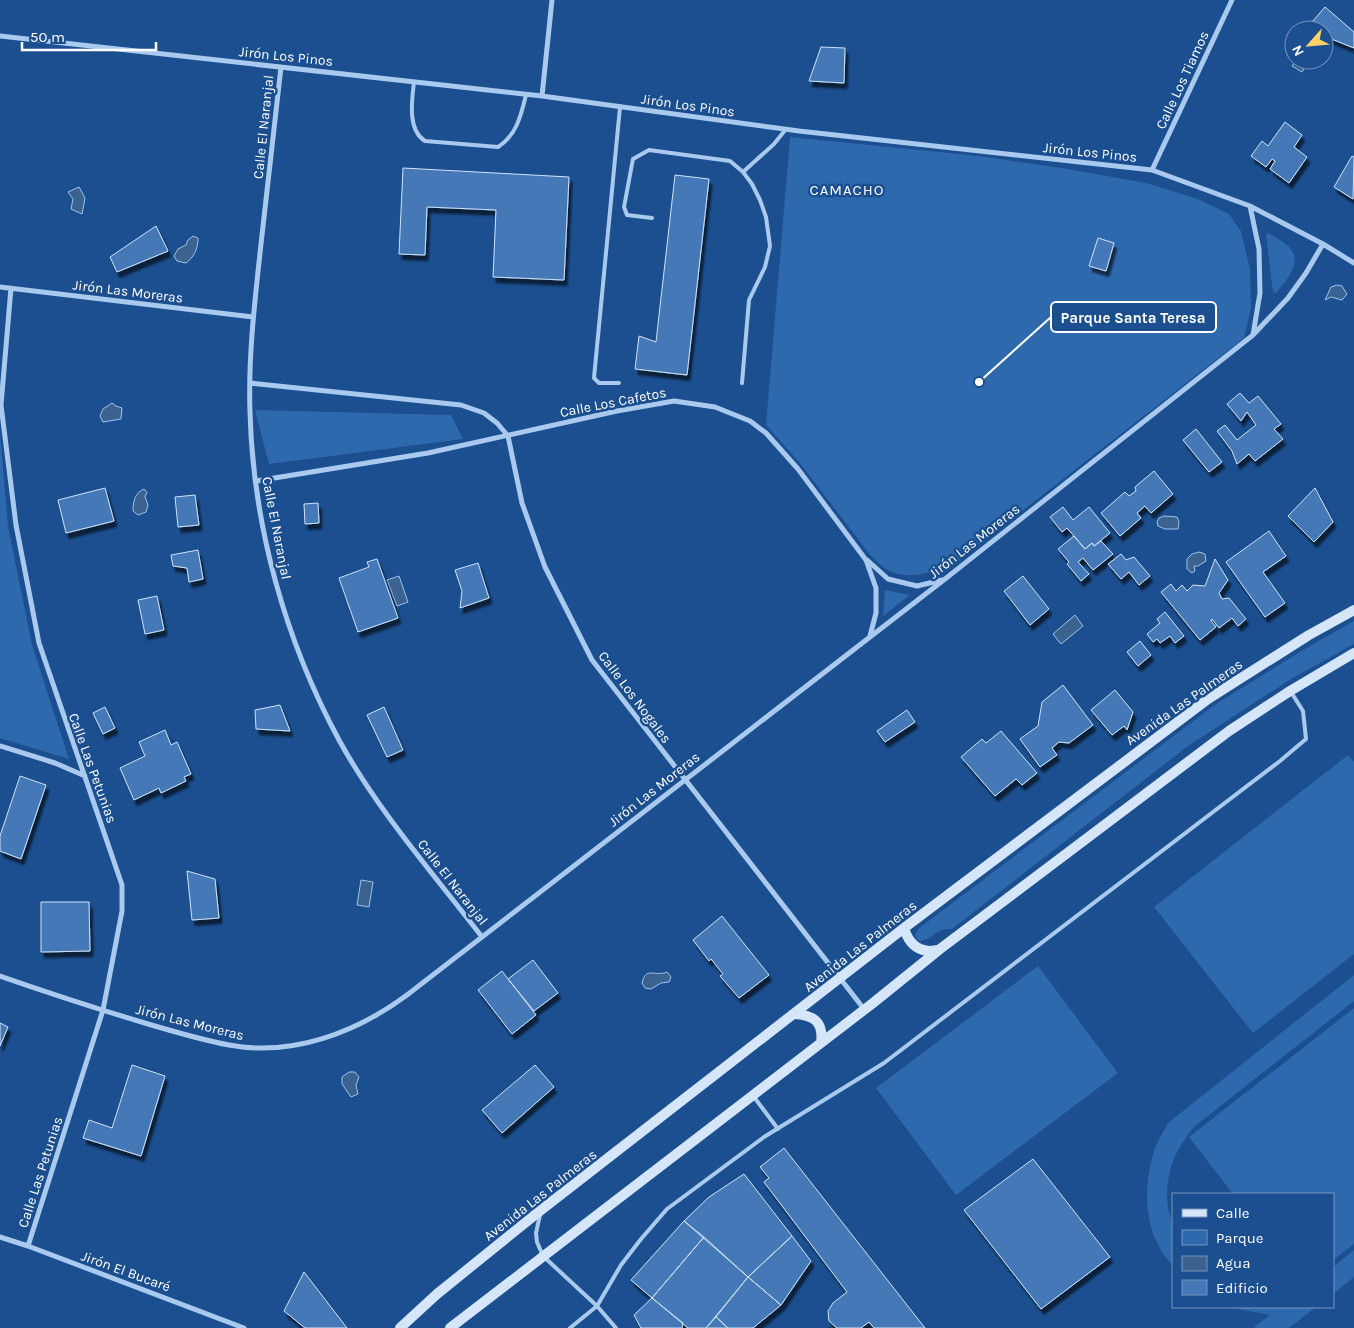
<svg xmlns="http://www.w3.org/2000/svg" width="1354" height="1328" viewBox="0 0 1354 1328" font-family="Karla,sans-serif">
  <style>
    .green { fill: #2e69ad }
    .water { fill: #3c6290; stroke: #9cc4f0 }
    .building { fill: #4478b7; stroke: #cfe3fa; filter: url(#shadow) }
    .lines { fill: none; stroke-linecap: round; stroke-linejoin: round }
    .service { stroke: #a9c9ee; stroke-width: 4 }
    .minor { stroke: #a9c9ee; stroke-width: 5 }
    .secondary { stroke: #d6e6fa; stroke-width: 10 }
    .labels { text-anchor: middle; stroke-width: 5; stroke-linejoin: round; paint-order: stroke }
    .street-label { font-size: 14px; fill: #fff; stroke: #1b4f8f }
    .neighbourhood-label { font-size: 15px; letter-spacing: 1px; fill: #fff; stroke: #1b4f8f }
    .leader { fill: none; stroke: #fff; stroke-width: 2 }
    .callout-dot { fill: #fff; stroke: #1b4f8f; stroke-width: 2 }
    .callout { fill: #1b4f8f; stroke: #fff; stroke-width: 2 }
    .callout-label { font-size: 15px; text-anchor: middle; font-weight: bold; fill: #fff }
  </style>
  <defs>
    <filter id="shadow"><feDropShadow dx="3" dy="5.5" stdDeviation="1" flood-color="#0009"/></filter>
  </defs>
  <rect width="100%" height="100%" fill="#1b4f8f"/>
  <!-- green -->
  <path class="green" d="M790,137L979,156L1068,169L1146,183L1198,199L1229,214L1241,231L1250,269L1251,308L1244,338L954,564C932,572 908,582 886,569C881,566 876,560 871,556L799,462L766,425Z
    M1269,233C1275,237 1284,242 1289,247C1304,262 1286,281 1276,293L1273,292L1266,235Z
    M255,410L451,415L463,439L269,464Z
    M0,433L8,526L32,645L69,759L0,738Z
    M885,590L910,595L883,616Z
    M1354,621V644L1291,679L1188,746L952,929C949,929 943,929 940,931C932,935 928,941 918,941L915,935L918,929L1216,704L1303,650Z
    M1348,755L1354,762V954L1253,1033L1154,907Z
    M1038,966L1118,1073L956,1195L876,1088Z
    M1354,975V1001L1195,1126C1174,1150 1164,1176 1168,1208C1169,1213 1171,1218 1172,1223C1175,1237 1173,1253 1173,1266C1143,1235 1142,1187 1155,1148C1158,1140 1164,1131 1168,1123Z
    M1354,1008V1244L1333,1260V1194H1233L1189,1137Z
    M1354,1250V1277L1333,1294V1267Z
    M1229,1307H1316L1289,1328H1256L1254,1327L1270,1315Z"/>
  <!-- water -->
  <path class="water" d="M1296,60H1309L1302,72L1292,66Z
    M79,187L85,198L82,214L71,209L73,199L68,192Z
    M193,236L198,238C198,249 194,257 186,263L177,261L174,256L178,249L186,245L188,240Z
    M1337,285L1342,286L1347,294L1342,300L1331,297L1325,300L1331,287Z
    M112,403L116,406L122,408L121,419L103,422L100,416L103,409Z
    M144,489L147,492L145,497L148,505L146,512L138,515L133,511C133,501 135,493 144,489Z
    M1164,516L1177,517L1179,522L1178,529H1165L1158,526L1157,522L1159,518Z
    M1199,552L1205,554L1206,561L1198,566H1194L1195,571L1192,573L1187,569V559L1192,554Z
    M399,576L408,602L397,606L387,580Z
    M1075,615L1083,626L1061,644L1053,634Z
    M361,880L373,882L369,907L357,905Z
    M667,972L671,977L669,982L661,983L651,989L645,988L642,983C646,966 654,977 667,972Z
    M349,1072H355L359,1077L356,1085L358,1094L351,1097L342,1084V1077Z"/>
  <!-- building -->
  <path class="building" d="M1325,7L1354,32V48L1324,36V30L1306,29Z
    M821,47L845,48L844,83L809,81Z
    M1285,122L1302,135L1294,147L1307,157L1289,183L1270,169L1275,161L1272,159L1266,167L1251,156L1262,141L1268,146Z
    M1352,156L1354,157L1353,199L1334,187Z
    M403,168L569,177L564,280L493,277L496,210L427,207L425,255L399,254Z
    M675,175L709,179L687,375L635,369L639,336L656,342Z
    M156,226L168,251L117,272L110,257Z
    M1098,238L1114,243L1106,271L1089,266Z
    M1240,393L1249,403L1258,396L1281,424L1274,429L1283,439L1255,461L1249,454L1237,464L1232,451L1217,431L1225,425L1237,440L1256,425L1247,412L1241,421L1227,404Z
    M1196,429L1222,462L1209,472L1183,440Z
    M1154,471L1173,494L1151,513L1145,506L1137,513L1141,518L1120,536L1101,513L1125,492L1129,496L1136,491L1135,487Z
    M105,488L114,521L66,533L58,500Z
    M1315,488L1333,522L1314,542L1288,516Z
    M195,495L199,525L178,527L175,497Z
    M318,503L319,523L305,524L304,504Z
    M1063,507L1073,520L1089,507L1110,533L1094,546L1092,543L1085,549L1067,528L1062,532L1050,517Z
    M1269,531L1286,556L1263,572L1285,603L1265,617L1226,562Z
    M1074,536L1085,549L1092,543L1094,546L1101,541L1113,554L1093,570L1083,558L1078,562L1089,574L1081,581L1067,564L1069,562L1058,549Z
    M198,550L203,579L189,582L187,568L173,566L171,555Z
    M1121,554L1126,560L1134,557L1150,576L1139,585L1129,572L1121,579L1108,564Z
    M377,559L398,618L358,632L339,578L369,567L367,562Z
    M1215,559L1228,580L1219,593L1222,599L1229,598L1246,619L1238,626L1232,618L1219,628L1212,619L1211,621L1216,627L1200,640L1161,592L1171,584L1176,591L1182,585L1187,591L1193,585L1205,586Z
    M478,563L489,598L460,608L462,591L455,570Z
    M1023,576L1049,609L1030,625L1004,591Z
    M157,596L164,630L145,634L138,600Z
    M1165,612L1184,636L1175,643L1170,636L1160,643L1157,639L1153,642L1147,634L1160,623L1157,619Z
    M1140,641L1151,655L1138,666L1127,652Z
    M1063,685L1093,725L1069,743L1059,742L1052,748L1057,755L1040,767L1020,739L1038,726L1042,702Z
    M1115,690L1133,712L1127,730L1124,726L1112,735L1091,710Z
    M280,705L290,731L256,729L255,710Z
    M105,707L115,728L103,734L93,713Z
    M384,707L403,750L387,757L367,715Z
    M907,710L915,722L885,742L877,731Z
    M165,730L171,745L177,742L191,774L184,777L186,781L161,793L159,788L134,800L120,768L145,756L139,742Z
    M1001,731L1037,773L1022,785L1016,779L995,796L961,757L982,739L986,743Z
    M20,776L46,785L21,859L0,851V836Z
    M187,871L215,879L219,918L192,920Z
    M41,902H89L90,951L41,952Z
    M722,916L769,975L739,998L720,976L723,974L711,959L709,961L693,940Z
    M533,960L558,993L534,1011L508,979Z
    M502,971L536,1015L512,1034L478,990Z
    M0,1023L8,1027L0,1046Z
    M132,1065L165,1076L141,1156L83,1138L89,1120L112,1128Z
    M535,1065L554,1087L502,1133L482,1110Z
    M784,1148L925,1328H874L869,1322L861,1328H837L829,1321L828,1311L833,1303L847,1292L764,1182L769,1178L760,1167Z
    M1033,1159L1110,1257L1041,1309L964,1210Z
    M744,1174L792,1236L748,1277L684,1221L709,1197Z
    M684,1221L704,1237L652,1298L631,1280Z
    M792,1236L811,1261L781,1305L748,1277Z
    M704,1237L748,1277L706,1328H688L652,1298Z
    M304,1272L347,1328H305L284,1311Z
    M748,1277L781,1305L753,1328H728L716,1317Z
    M652,1298L683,1323L682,1328H641L634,1315Z
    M716,1317L728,1328H706Z"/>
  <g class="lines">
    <!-- service -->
    <path class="service" d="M414,82C412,99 407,130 425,141L498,147C517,135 521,115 526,95
      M743,172L774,144L786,129
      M652,218L627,215L624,207L633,159L649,150L730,161L743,172L752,184L760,200L766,217L770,246L765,267L749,300L742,383
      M619,383H599L594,378L620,107
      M754,1097L778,1129
      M540,1215L536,1233L537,1242L543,1256L597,1306L616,1328
      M570,1328L597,1306L621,1265L641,1239L667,1209L764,1137L884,1063L1280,761L1306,739L1303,711L1291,692"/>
    <!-- minor -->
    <path class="minor" d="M0,36L542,96L799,131L1152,170L1250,206L1323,244L1354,263
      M281,67C274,126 268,185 261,244C255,300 248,356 250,412C253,525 285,640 339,740C378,811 432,872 482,937
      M542,96L552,0
      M1152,170L1232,0
      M1250,206L1259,249L1260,293L1253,335
      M0,287L253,317
      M11,288L1,405L16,525L39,643L122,885V911L103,1010L28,1246
      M250,383L461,405L484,413L497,423L508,436L522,503L545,567L592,660L864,1009
      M256,481L428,453L617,411L674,401L715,407L750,421L766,433L798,469L866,560L876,588V613L870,636
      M867,560L888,579L917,586L942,580
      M0,746L55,763L85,776
      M0,976C49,993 98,1009 148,1024C175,1032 202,1040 229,1045C293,1057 357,1032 407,995L945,579L1253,335L1288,298L1306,273L1323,244
      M0,1237L28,1246L244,1328"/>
    <!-- secondary -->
    <path class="secondary" d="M904,928C909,945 920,954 938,950
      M794,1014C813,1015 824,1021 821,1043
      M400,1328L437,1294L541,1210L904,928L1208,699L1309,635L1354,610
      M450,1328L873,1003L940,949L1229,731L1290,691L1354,653"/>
  </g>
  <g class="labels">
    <!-- street labels -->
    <g class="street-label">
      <text transform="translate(286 56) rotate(6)" y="5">Jirón Los Pinos</text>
      <text transform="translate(1182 80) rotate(-65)" y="5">Calle Los Tiamos</text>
      <text transform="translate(688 105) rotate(8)" y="5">Jirón Los Pinos</text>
      <text transform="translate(263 127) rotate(-84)" y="5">Calle El Naranjal</text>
      <text transform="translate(1090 152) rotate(6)" y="5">Jirón Los Pinos</text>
      <text transform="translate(128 291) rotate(7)" y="5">Jirón Las Moreras</text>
      <text transform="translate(613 402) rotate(-11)" y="5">Calle Los Cafetos</text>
      <text transform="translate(277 528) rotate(79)" y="5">Calle El Naranjal</text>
      <text transform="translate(974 541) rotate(-38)" y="5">Jirón Las Moreras</text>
      <text transform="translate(635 697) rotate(53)" y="5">Calle Los Nogales</text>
      <text transform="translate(1184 702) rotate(-35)" y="5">Avenida Las Palmeras</text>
      <text transform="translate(93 768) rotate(70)" y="5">Calle Las Petunias</text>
      <text transform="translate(654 789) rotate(-38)" y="5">Jirón Las Moreras</text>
      <text transform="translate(453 882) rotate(52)" y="5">Calle El Naranjal</text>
      <text transform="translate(860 946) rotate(-38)" y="5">Avenida Las Palmeras</text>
      <text transform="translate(190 1022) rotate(14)" y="5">Jirón Las Moreras</text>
      <text transform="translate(40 1172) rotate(-72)" y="5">Calle Las Petunias</text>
      <text transform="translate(540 1195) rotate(-38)" y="5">Avenida Las Palmeras</text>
      <text transform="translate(126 1271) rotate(20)" y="5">Jirón El Bucaré</text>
    </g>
    <!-- neighbourhood labels -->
    <g class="neighbourhood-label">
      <text x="847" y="195">CAMACHO</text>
    </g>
  </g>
  <!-- callouts -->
  <path class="leader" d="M979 382L1051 317"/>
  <circle class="callout-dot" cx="979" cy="382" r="5"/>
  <rect class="callout" x="1051" y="302" width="165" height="30" rx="5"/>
  <g class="callout-label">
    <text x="1133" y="323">Parque Santa Teresa</text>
  </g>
  <!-- legend -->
  <rect x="1172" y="1193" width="162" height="115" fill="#1b4f8f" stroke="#7695bc"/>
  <rect x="1182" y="1209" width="25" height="8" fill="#d6e6fa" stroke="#7695bc"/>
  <text x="1216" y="1218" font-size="15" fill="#ffffff">Calle</text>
  <rect x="1182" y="1230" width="25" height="15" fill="#2e69ad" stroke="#7695bc"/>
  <text x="1216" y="1243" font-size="15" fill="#ffffff">Parque</text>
  <rect x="1182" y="1256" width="25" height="15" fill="#3c6290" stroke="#7695bc"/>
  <text x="1216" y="1268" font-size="15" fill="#ffffff">Agua</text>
  <rect x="1182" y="1280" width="25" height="15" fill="#4478b7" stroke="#7695bc"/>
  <text x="1216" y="1293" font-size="15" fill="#ffffff">Edificio</text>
  <!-- north arrow -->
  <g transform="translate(1309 45) rotate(243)"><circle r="24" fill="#1b4f8f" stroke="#7695bc"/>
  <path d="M0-4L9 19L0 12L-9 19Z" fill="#ffd166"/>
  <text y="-8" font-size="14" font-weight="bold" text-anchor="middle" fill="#ffffff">N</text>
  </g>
  <!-- scale -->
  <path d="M22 42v8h134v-8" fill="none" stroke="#ffffff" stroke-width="2.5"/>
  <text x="30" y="42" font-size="15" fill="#ffffff" stroke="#1b4f8f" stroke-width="4" paint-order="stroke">50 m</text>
</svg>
